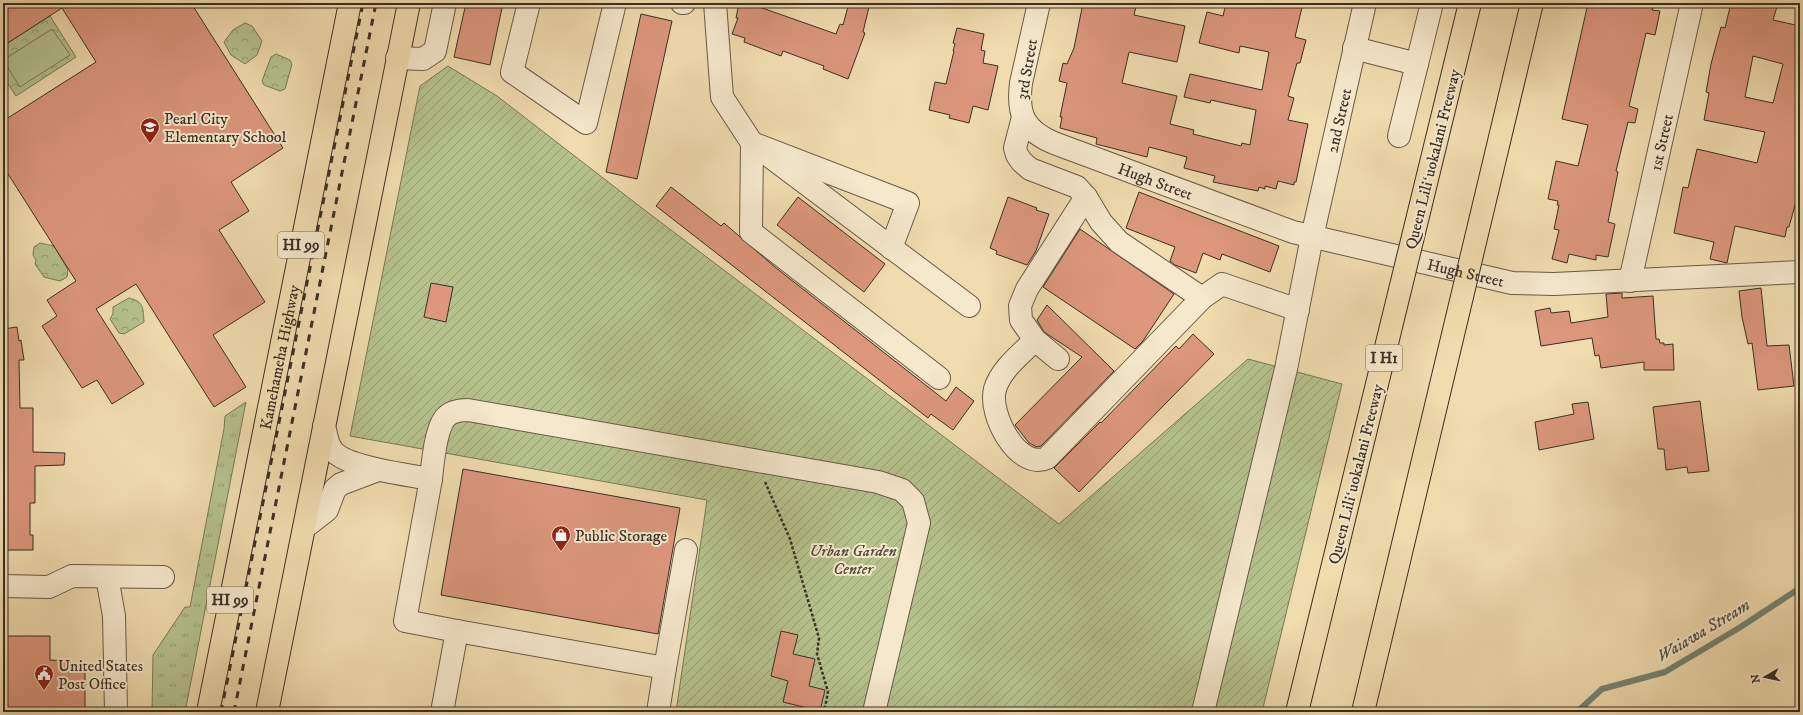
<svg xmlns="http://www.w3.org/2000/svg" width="1803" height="715" viewBox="0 0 1803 715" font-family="'IM FELL DW Pica',serif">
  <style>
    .grass { fill: url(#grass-tufts); stroke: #78785a }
    .forest { fill: url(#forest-crowns); stroke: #78785a }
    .garden { fill: url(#garden-furrows); stroke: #78785a }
    .pitch { fill: #b5c28e; stroke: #78785a }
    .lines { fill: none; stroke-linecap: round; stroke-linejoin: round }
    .stream { stroke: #748475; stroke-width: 6 }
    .building { fill: #dc977d; stroke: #3a2f26; fill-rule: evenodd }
    .minor-casing { stroke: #685a48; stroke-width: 24 }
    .major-casing { stroke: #3a2f26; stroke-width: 24 }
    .path { stroke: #3a2f26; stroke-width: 2.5; stroke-dasharray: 3 2; stroke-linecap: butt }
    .minor { stroke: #f5e8cb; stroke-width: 22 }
    .major { stroke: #f0dcaf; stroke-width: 22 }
    .rail { stroke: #3a2f26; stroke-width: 3; stroke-dasharray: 7 7; stroke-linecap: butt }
    .highway-bridge-casing { stroke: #3a2f26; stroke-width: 24; stroke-linecap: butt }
    .highway-bridge { stroke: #f0dcaf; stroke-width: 22 }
    .labels { text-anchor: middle; stroke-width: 4; stroke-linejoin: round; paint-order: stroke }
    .shield { fill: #f5e8cb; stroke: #726658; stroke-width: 1 }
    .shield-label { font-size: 15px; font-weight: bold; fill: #3a2f26 }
    .street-label { font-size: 16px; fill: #3a2f26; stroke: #f5e8cb }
    .poi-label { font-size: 16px; fill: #3a2f26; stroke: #f5e8cb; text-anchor: start }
    .park-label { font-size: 16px; font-style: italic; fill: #534c3b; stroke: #f5e8cb }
    .water-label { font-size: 17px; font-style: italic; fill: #525247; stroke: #f5e8cb }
  </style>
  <defs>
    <pattern id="grass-tufts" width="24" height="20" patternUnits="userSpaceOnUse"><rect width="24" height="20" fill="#b5c28e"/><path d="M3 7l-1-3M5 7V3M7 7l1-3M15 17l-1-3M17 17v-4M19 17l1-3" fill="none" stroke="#949e74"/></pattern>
    <pattern id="forest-crowns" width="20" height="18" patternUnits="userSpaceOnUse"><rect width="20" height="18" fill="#b5c28e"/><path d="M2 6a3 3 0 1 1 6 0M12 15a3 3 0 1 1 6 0" fill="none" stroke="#949e74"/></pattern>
    <pattern id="garden-furrows" width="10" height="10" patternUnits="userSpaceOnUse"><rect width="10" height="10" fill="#b5c28e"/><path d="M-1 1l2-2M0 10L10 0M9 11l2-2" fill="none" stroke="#949e74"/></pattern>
  </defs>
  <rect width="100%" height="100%" fill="#f0dcaf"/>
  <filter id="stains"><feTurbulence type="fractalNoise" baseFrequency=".005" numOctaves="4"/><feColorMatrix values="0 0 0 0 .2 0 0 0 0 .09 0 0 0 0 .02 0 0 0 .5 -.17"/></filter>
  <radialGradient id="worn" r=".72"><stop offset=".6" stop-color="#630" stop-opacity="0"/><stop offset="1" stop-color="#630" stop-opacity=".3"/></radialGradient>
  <!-- grass -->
  <path class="grass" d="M246,402L185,712H152L153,655L185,607H190L224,429L225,416Z"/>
  <!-- forest -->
  <path class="forest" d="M50,16L76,57L16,96L3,76V46Z
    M245,23L252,26L262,41L257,55L245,64L231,55L224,42L233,30Z
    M276,54L290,60L292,64L285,89L280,91L264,85L262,81L271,57Z
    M40,243L54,246L68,270L67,277L60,281L44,277L35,264L36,260L33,255L34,247Z
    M129,298C144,302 143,307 144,322L124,334L119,333L110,319L113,314V307Z"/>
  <!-- garden -->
  <path class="garden" d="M448,66L497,96L638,205L1059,524L1248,359L1342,384L1262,712H676L707,500L350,436L420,86Z"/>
  <!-- pitch -->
  <path class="pitch" d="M52,29L70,55L20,87L3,60Z"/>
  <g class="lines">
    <!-- stream -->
    <path class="stream" d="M1577,712L1602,689L1665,672L1739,628L1800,588"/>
  </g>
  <!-- building -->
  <path class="building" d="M3,3H191L283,148L231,182L249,211L219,230L265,302L213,335L246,387L214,407L136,284L96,309L144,384L112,404L97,380L82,388L42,326L57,316L47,300L76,281L3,166V121L96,62L62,8L3,46Z
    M466,3H503L490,65L454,57Z
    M739,3H748L836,34L840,24L843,25L849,3H870L863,32L865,33L848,79L823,69L824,66L783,51L781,56L744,42L745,38L732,34L738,18H736Z
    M1083,3H1137L1134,15L1185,26L1177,62L1129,52L1122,83L1177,96L1170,124L1194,130L1193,134L1241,146L1242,143L1250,145L1256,110L1211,100L1210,103L1184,97L1190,74L1262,90L1269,52L1240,46L1239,53L1199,43L1207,12L1223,16L1226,3H1303L1295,37L1306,40L1300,63H1297L1288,96L1294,98L1288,120L1308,124L1296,182H1294V185L1278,181L1276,189L1265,186V189L1259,187L1258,191L1213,182L1215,176L1184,168L1187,157L1149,147L1147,157L1096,144L1097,138L1060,128L1062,117H1060L1067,83L1059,81L1063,63L1067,64L1074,48Z
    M1588,3H1654L1652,10L1660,11L1655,35L1646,33L1629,106L1638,109L1635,123L1628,122L1616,171L1618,172L1608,222L1615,224L1608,257L1596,255V260L1569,254L1567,263L1552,259L1559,230L1554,229L1559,205H1557L1558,201L1548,199L1556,161L1578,166L1588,125L1562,119Z
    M1731,3H1778L1773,20L1800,26V187L1789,227H1787L1785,237L1735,226L1727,263L1710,259L1714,242L1674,233L1683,187L1688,188L1697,149L1757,163L1765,132L1704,120L1709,93L1706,92L1711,64L1721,27L1725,28ZM1753,56L1783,64L1773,103L1745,97Z
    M641,14L672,21L637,179L606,172Z
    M957,28L984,34L981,50L985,51L983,63L998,66L988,110L973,106L969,123L949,118L950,115L929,110L935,82L946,84L954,51H953L955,44L953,43Z
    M671,187L721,226L724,223L776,268L946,401L956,387L974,401L953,430L931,414L928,418L656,206Z
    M1139,192L1279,246L1270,272L1222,254L1220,260L1203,253L1196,273L1175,265L1170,261L1175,247L1126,228Z
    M798,197L885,264L864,292L777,225Z
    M1008,197L1037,208L1036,210L1049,214L1036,251L1027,265L996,254L997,251L990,248Z
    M1080,229L1174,294L1143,341L1135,349L1043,287Z
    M431,283L453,287L446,322L424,317Z
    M1761,288L1767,346L1789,345L1794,386L1758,390L1752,343L1748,344L1742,317L1739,291Z
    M1622,293V298L1653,296L1656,339H1659L1660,343H1664V345L1673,344L1674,370H1644V362L1601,368L1599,355L1595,356L1592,338L1541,346L1535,311L1550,308L1551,313L1569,311L1571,323L1608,317L1606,294Z
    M1047,305L1114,371L1041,446L1037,447L1029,443L1015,425L1082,357L1044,332L1037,320Z
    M17,327L19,341L21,340L24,360H19L20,408H33V452L65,453L64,465L35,466V503H30V535H33V550H3V329Z
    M1193,334L1214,354L1079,492L1054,468L1100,422L1101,423L1176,346L1179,349Z
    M1700,401L1709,471L1688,473L1687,467L1666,470L1664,449H1658L1653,407Z
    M1588,402L1594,439L1539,450L1535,422L1574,414L1572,404Z
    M463,469L680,508L658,634L441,595Z
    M781,631L798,635L793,654L815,659L809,686L825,690L820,711L783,702L788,681L771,676Z
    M3,636H50V660L70,661V670H85V712H3Z"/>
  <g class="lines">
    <!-- minor casing -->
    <g class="minor-casing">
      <g id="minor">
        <path d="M529,3L512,72L586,123L615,3"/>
        <path d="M682,3H684"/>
        <path d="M715,3L722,97L752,143L969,306"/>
        <path id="s1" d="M1039,3L1021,83C1017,115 1024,130 1054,143L1293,232L1512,283L1554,284L1800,272"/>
        <path d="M1354,48L1417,64L1432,3"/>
        <path d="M397,58L423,59L435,51L445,3"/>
        <path d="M1023,117L1015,148L1017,155L1022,162L1030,169L1077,187L1086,197L1101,222L1119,242L1202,298"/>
        <path d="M1399,136L1417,64"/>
        <path d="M891,248L908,203L752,143L751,232L939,378"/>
        <path id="s2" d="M1630,281L1692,3"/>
        <path d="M1035,340C1021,354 1001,369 995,389C988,414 1018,471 1047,458L1202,298L1222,284L1298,310"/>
        <path d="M1058,359L1035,340L1021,320L1020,306L1027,289L1086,197"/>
        <path d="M324,426C326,433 327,442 331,448C341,467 409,475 431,479C433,462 435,431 445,418C451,411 461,410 468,410L878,482L902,490L913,501L919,523L874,712"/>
        <path d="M431,479L405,621L457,631"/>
        <path d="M305,527L327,510L335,489L341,484L378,470"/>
        <path d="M107,577L114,616L116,712"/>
        <path d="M3,586L49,587L72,576L163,577"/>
        <path d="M665,668L686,550"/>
        <path d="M442,712L457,631L665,668L658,712"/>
        <path id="s3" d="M1203,712L1286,369L1312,237L1365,3"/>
      </g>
    </g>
    <!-- major casing -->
    <g class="major-casing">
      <g id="major">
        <path id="s4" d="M208,712L350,3"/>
        <path d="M267,712L409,3"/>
      </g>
    </g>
    <!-- path -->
    <path class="path" d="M765,482L790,539L819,638L817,654L828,692L825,707L827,712"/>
    <!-- minor -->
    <use href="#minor" class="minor"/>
    <!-- major -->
    <use href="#major" class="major"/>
    <!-- rail -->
    <path class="rail" d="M221,712L363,3
      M234,712L376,3"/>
    <!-- highway-bridge casing -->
    <g class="highway-bridge-casing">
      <path id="highway-bridge" d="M1297,712L1470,3
        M1363,712L1532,3"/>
    </g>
    <!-- highway-bridge -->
    <use href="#highway-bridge" class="highway-bridge"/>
  </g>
  <!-- icons -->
  <defs>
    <g id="school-pin" transform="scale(1)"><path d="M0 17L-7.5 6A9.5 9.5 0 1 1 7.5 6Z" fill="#8f2418" stroke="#f5e8cb"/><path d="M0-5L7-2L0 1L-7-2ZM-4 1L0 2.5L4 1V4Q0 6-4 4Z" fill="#fff"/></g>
    <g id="shop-pin" transform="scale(1)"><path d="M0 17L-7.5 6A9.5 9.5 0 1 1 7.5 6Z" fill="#8f2418" stroke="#f5e8cb"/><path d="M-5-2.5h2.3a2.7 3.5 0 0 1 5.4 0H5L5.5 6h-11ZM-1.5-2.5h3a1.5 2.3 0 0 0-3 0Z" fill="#fff"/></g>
    <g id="civic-pin" transform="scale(1)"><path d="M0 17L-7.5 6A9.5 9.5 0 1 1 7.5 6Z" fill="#8f2418" stroke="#f5e8cb"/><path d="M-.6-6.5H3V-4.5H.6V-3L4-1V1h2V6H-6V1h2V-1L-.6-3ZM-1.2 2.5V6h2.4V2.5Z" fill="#fff"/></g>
  </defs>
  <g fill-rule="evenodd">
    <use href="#school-pin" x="150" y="127"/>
    <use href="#shop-pin" x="561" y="535"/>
    <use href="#civic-pin" x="44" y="674"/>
  </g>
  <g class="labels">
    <!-- shield labels -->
    <g class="shield">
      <rect x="278" y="232" width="46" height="26" rx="3"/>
      <rect x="1366" y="345" width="36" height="26" rx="3"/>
      <rect x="207" y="587" width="46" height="26" rx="3"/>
    </g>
    <g class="shield-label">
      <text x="301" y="250">HI 99</text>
      <text x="1384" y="363">I H1</text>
      <text x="230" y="605">HI 99</text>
    </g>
    <!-- street labels -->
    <g class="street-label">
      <text transform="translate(1026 69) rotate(-80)" y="6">3rd Street</text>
      <text dy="6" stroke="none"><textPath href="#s3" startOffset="607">2nd Street</textPath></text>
      <text dy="6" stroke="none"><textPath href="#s2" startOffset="142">1st Street</textPath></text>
      <text transform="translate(1432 159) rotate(-76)" y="6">Queen Liliʻuokalani Freeway</text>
      <text dy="6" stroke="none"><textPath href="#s1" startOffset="266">Hugh Street</textPath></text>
      <text dy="6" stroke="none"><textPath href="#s1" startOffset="590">Hugh Street</textPath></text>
      <text dy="6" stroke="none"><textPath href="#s4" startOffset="362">Kamehameha Highway</textPath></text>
      <text transform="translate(1355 474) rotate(-76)" y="6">Queen Liliʻuokalani Freeway</text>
    </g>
    <!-- poi labels -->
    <g class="poi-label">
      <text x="164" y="124">Pearl City<tspan x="164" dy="18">Elementary School</tspan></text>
      <text x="575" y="541">Public Storage</text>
      <text x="58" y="671">United States<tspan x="58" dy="18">Post Office</tspan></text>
    </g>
    <!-- park labels -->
    <g class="park-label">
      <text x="853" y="556">Urban Garden<tspan x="853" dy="18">Center</tspan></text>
    </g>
    <!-- water labels -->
    <g class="water-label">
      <text transform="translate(1703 630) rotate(-31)" y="6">Waiawa Stream</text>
    </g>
  </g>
  <!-- margin -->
  <rect width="1803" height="715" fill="none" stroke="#f0dcaf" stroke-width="16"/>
  <rect x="4" y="4" width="1795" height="707" fill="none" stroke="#3a2f26" stroke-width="2"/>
  <rect x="8" y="8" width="1787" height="699" fill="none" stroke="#3a2f26"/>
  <!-- north arrow -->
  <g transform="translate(1765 677) rotate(261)" stroke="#f5e8cb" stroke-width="3" paint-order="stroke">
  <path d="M0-3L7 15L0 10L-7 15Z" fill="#3a2f26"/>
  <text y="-6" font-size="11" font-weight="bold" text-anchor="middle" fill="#3a2f26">N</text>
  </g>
  <rect width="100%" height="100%" filter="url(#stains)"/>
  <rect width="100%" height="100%" fill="url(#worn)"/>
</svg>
